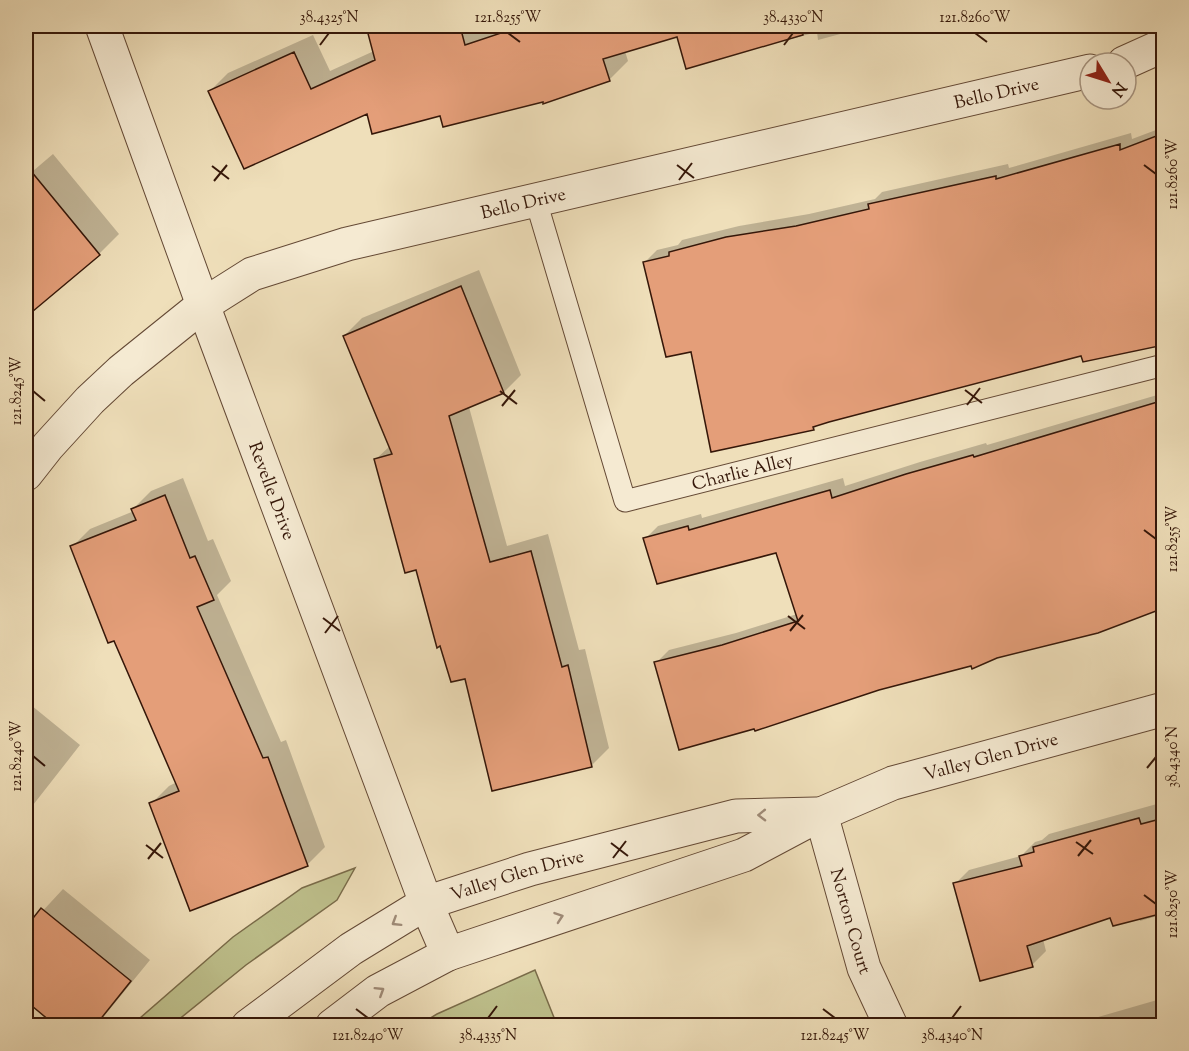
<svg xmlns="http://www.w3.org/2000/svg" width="1189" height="1051" viewBox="0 0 1189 1051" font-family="'Sorts Mill Goudy',serif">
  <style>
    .green { fill: #bec08c; stroke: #7a6c4a; stroke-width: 1.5 }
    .shadow { fill: #0003 }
    .building { fill: #e49e79; stroke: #351709; stroke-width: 1.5 }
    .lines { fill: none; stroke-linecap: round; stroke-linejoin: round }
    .service-casing { stroke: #644935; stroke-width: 23 }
    .minor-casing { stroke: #644935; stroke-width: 35 }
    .service { stroke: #f5ead2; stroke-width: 21 }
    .minor { stroke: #f5ead2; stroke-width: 33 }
    .oneway { stroke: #9f8b78 }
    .ticks { fill: none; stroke: #351709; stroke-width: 2 }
    .labels { text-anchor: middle; stroke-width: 4.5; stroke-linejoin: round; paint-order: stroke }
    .street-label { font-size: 18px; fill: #351709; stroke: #f5ead2 }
    .neatline { fill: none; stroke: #351709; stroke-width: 2 }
    .ticks-label { font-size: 15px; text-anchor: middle; fill: #351709 }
  </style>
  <rect width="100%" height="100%" fill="#efdfba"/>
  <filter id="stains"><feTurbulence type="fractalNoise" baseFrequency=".00333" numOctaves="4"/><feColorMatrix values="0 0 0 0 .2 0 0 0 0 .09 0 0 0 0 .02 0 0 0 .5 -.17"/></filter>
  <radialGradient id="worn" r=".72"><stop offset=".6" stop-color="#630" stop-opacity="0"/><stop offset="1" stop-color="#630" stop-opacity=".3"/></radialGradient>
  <!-- green -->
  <path class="green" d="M355,868L337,900L246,965L172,1025H132L233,937L302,888Z
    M535,970L557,1025H419L437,1014Z"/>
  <!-- shadow -->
  <path class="shadow" d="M367,26H483V27L489,26H870L818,40L817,32L687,67L678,35L625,51L628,61L609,80L441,114L368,111L210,91L228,73L313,35L330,71L374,51Z
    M1164,127V341L1082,354L819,423L814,429L712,450L692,350L645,262L657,250L678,245L682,240L739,226L809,214L875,199L882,192L1008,164L1009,168L1131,133L1132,139Z
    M53,154L119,234L99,254L26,315V177Z
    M479,270L521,375L504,392L469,407L507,546L548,534L579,650L585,649L609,748L591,766L467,678L417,568L376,459L390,446L344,336L362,318Z
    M1164,393V607L972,664L656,663L669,650L736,633L797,614L777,551L645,539L658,526L701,514L702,518L843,478L845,486L920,462L986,443L987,445Z
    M183,478L208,541L213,539L231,581L217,595L281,742L286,740L325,847L307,865L151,804L169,786L177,782L72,547L90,529L134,511L133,509L151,491Z
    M26,701L80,745L26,814Z
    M1164,802V914L1140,921L1139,918L1111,916L1043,939L1046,951L1032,965L955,884L969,870L1021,856L1035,842L1042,840L1049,834Z
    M63,889L150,960L96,1026H58L26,999V929Z
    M1164,998V1026H1067Z"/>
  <!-- building -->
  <path class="building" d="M366,26H460L465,45L522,26H802L803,35L686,69L677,37L603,59L610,81L543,104V102L443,127L440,116L372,134L367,114L244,169L208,91L294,52L311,89L375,60Z
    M1164,133V345L1083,362L1081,356L829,422L813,427L814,430L711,452L691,352L666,357L643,262L669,256V252L726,237L796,226L869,209L868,204L996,176V179L1120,144V150Z
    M26,165L100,255L26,317Z
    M461,286L504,393L449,416L490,562L531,551L562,667L568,665L592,767L492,791L465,679L451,682L440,646L437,648L416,570L405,573L374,459L392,454L343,336Z
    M1164,400V608L1098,633L997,658L972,669L971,666L879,690L755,731L754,729L679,750L654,662L722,645L798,621L776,553L657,584L643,538L688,526L689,530L830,490L832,498L906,474L973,455L974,457Z
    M165,495L190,558L195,556L214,600L197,607L263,758L268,757L308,866L190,911L149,803L179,791L114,641L108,643L70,546L136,520L131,509Z
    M1139,818L1141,824L1164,818V913L1113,926L1110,918L1027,946L1033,967L980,981L953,883L1022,866L1019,856L1034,852L1033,847Z
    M41,908L131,981L95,1026H56L26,1001V927Z"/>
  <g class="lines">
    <!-- service casing -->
    <g class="service-casing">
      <g id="service">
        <path id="s1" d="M536,201L625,501L1164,365"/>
      </g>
    </g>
    <!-- minor casing -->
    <g class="minor-casing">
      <g id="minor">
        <path id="s2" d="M102,26L203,305L426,903L448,954"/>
        <path d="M1124,63L1164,45"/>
        <path id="s3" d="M26,474L48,446L90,400L121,371L203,305L252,274L347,244L1090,71"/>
        <path id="s4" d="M821,814L864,968L891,1026"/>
        <path id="s5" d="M248,1026L351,949L426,903L530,869L736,816L816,814"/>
        <path id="s6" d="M332,1026L378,991L448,954L744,855L821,814L893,783L1164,709"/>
      </g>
    </g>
    <!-- service -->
    <use href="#service" class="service"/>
    <!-- minor -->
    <use href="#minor" class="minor"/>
  </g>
  <!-- one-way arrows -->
  <defs><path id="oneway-chevron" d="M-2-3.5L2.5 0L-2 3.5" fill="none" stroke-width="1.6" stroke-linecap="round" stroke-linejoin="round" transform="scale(1.5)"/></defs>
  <g class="oneway">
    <use href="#oneway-chevron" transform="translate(762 815) rotate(179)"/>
    <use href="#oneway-chevron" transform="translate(559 917) rotate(-19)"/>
    <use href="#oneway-chevron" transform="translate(396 922) rotate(148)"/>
    <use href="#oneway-chevron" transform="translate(380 991) rotate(-32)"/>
  </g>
  <!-- ticks -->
  <path class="ticks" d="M508,33L520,42M975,33L987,42M320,45L329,33M784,45L793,33M677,165L694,178M1144,165L1156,174M212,166L229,179M679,180L692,163M214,181L227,165M965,390L982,403M33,391L45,401M500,391L517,404M967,405L980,388M502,406L515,390M1144,530L1156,539M788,616L805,629M323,618L340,631M790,631L803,615M325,633L338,616M33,756L45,766M1147,768L1156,757M1076,842L1093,854M611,843L628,856M146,845L163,858M1078,856L1091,840M613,858L626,841M148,859L161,843M1144,895L1156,904M356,1009L368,1018M823,1009L835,1018M488,1018L497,1006M952,1018L961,1006"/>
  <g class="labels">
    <!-- street labels -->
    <g class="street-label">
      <text dy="6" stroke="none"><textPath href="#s3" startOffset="1070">Bello Drive</textPath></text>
      <text dy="6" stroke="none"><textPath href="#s3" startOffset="584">Bello Drive</textPath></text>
      <text dy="6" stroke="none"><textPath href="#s1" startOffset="434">Charlie Alley</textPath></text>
      <text dy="6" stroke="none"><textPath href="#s2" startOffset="495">Revelle Drive</textPath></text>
      <text dy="6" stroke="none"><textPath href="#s6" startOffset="716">Valley Glen Drive</textPath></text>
      <text dy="6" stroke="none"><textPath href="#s5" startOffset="312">Valley Glen Drive</textPath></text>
      <text dy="6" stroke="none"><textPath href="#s4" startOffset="111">Norton Court</textPath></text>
    </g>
  </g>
  <!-- margin -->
  <rect width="1189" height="1051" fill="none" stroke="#efdfba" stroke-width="66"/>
  <!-- north arrow -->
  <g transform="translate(1108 81) rotate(128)"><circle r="28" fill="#f5ead2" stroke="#a89682" stroke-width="1.5"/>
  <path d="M0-4.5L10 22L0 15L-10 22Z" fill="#8f2418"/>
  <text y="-9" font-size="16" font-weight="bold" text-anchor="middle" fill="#351709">N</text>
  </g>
  <rect x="33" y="33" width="1123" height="985" class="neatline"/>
  <g class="ticks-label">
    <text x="329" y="22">38.4325°N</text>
    <text x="508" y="22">121.8255°W</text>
    <text x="793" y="22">38.4330°N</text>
    <text x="975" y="22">121.8260°W</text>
    <text transform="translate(1172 174) rotate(-90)" y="5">121.8260°W</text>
    <text transform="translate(16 391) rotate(-90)" y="5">121.8245°W</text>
    <text transform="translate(1172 539) rotate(-90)" y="5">121.8255°W</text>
    <text transform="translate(16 756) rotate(-90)" y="5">121.8240°W</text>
    <text transform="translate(1172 757) rotate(-90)" y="5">38.4340°N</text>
    <text transform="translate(1172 904) rotate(-90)" y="5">121.8250°W</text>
    <text x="368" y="1040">121.8240°W</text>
    <text x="488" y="1040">38.4335°N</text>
    <text x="835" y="1040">121.8245°W</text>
    <text x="952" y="1040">38.4340°N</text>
  </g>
  <rect width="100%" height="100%" filter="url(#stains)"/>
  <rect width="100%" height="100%" fill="url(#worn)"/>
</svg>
